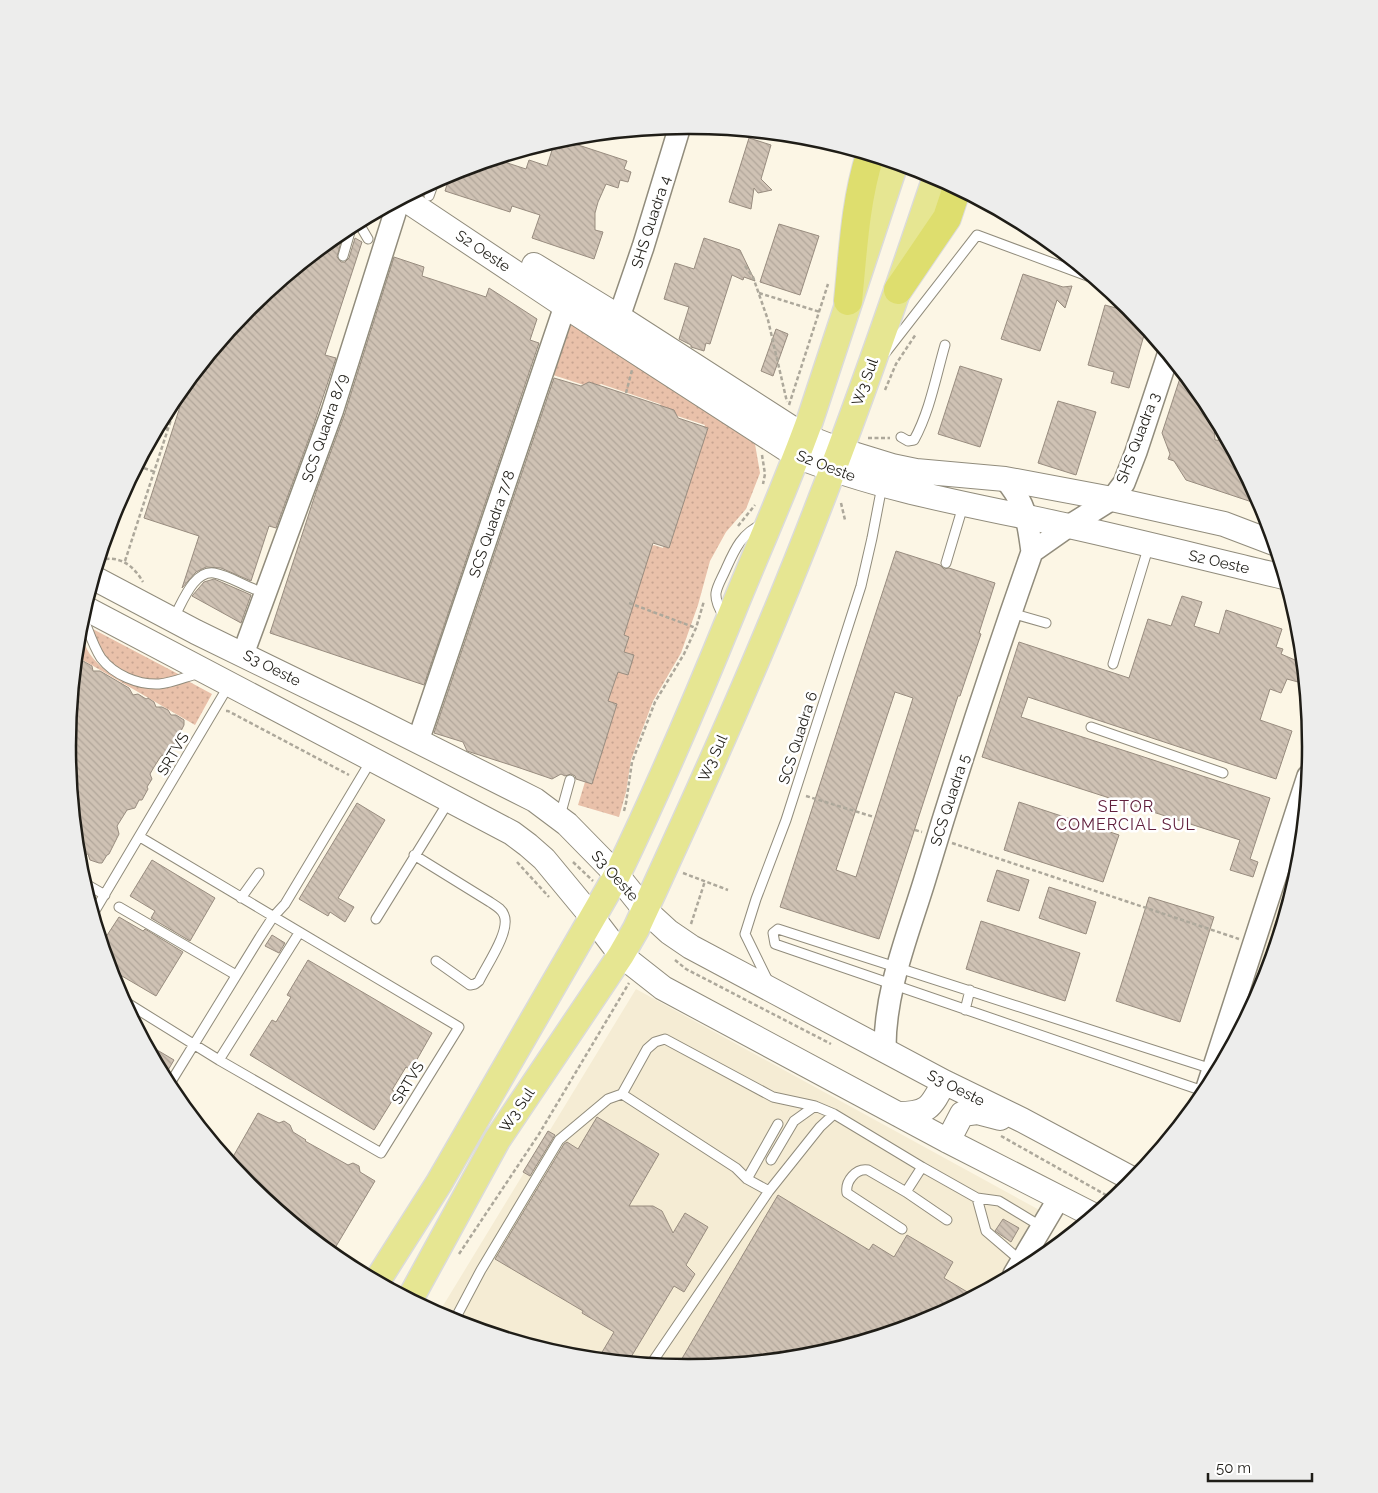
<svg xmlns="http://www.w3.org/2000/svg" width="1378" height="1493" viewBox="0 0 1378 1493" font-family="Raleway,sans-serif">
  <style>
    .built { fill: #f5ecd4 }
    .green { fill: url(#green-dots) }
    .building { fill: url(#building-back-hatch); stroke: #988c7f; fill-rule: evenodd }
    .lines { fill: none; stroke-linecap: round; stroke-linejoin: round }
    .service-casing { stroke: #918c7c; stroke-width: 11 }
    .tertiary-casing { stroke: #918c7c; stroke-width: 24 }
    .secondary-casing { stroke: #918c7c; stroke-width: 26 }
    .primary-casing { stroke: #dbdbda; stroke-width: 29 }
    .trunk-casing { stroke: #dbdbda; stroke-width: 30 }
    .path { stroke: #ada89b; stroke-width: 2.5; stroke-dasharray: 4 2.5; stroke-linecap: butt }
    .service { stroke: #fff; stroke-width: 9 }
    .tertiary { stroke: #fff; stroke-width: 21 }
    .secondary { stroke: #fff; stroke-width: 24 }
    .primary { stroke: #e6e692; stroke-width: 26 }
    .trunk { stroke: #dede6e; stroke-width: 28 }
    .labels { text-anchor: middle; stroke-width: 5; stroke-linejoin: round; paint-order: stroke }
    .street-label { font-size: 15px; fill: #1f1d17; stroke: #fff }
    .neighbourhood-label { font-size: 16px; letter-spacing: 1px; fill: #61203d; stroke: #fff }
    .rim { fill: none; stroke: #1f1d17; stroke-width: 2.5 }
  </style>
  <defs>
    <pattern id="green-dots" width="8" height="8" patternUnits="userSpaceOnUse" patternTransform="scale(1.25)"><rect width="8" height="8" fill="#e9c1aa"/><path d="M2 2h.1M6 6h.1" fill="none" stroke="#c7a592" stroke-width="1.8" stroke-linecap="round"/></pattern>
    <pattern id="building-back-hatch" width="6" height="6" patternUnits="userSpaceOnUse" patternTransform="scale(1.25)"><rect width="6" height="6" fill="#cfc2b4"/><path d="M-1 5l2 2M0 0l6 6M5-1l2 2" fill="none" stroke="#b1a69a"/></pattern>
  </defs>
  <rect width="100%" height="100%" fill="#fcf6e5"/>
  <!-- built -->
  <path class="built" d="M1301,838L1298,868L1263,985L1238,1031Z
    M636,989L1043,1212L999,1282L927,1321L810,1356L689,1368L567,1356L451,1321L438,1314Z"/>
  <!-- green -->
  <path class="green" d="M564,319L755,444L760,473L746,509L726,532L710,561L698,605L681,653L653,701L631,760L626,792L619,817L578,805L608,706L597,689L645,551L654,545L663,548L705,425L665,412L660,404L601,384L593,388L547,373Z
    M79,626C83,632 82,639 85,645C95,669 126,686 151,688C163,689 175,684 186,680L212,694L195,725L76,656Z
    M89,627L182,676L160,682L143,681L110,666L103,656Z"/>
  <!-- building -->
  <path class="building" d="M749,138L771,145L761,179L772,190L758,193L754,188L751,209L729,202Z
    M563,140L627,161L624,169L631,172L628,182L620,180L618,188L606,184L598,202L595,213V230L603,232L594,259L532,238L540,215L512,206L510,212L445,191L451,172L495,159L526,169L529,160L547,166L553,147L560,149Z
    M779,224L819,236L800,295L760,282Z
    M340,233L343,234L337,257L341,262H345L349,258L355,238L362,242L325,355L336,358L312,430L276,528L269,526L251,581L221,568L206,567L196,572L182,588L199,536L144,518L188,382L250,307Z
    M704,238L740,250L755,281L744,277L743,280L732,275L710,344L706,343L704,351L691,347V345L679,339L689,307L664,299L675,263L694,269Z
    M394,257L424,267L422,276L486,297L489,288L537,319L530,340L539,343L424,685L270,633L317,489L344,416Z
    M1023,274L1063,287L1072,286L1065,308L1057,300L1040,351L1001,339Z
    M1105,305L1134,313L1146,328L1129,388L1111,383L1114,372L1088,365Z
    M776,329L788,334L773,376L761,371Z
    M960,366L1002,379L980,447L938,434Z
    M1182,372L1206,401L1216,420L1214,424L1215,440L1227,441L1261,505L1186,480L1174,461L1168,459L1170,454L1162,433Z
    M554,378L581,386L589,382L674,410L678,418L708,428L669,548L653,543L624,635L629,637L624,652L634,655L628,675L618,672L608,701L617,704L592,784L576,779L575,776L571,774L565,776L561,774L552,779L520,768L470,752L467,751L463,742L434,733Z
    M1058,401L1096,412L1076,475L1038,463Z
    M896,551L940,565L944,569L949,568L995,583L979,633L981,634L960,696H958L879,939L780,907ZM895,692L913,698L856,877L836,870Z
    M214,579L251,595L241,623L192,596L204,582Z
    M1182,596L1202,602L1194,626L1219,634L1226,610L1282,629L1276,647L1283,649L1281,654L1302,663L1303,668L1298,682L1287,679L1281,693L1270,689L1260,720L1292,731L1276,779L1028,697L1021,717L1270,798L1250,859L1258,862L1253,877L1230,870L1240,840L982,757L1019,642L1129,678L1148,619L1171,626Z
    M76,657L92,666L93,671H100L129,688L133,695L138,694L146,699L148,698L154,702L156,707H162L168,710L171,715H176L184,720V725L174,745L172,746L168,753L161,756L154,767L150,774L152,779L147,787L148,789L142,800H139L135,808L127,810L117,826L119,834L109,854L107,855L102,863H99L90,860L88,854L78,856L68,746Z
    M1019,802L1119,835L1103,882L1004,850Z
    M357,803L385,820L338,898L354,907L345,922L330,912L328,916L299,899Z
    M152,860L215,898L190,941L151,918L155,911L130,896Z
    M997,870L1029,880L1019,911L987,901Z
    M1049,887L1096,902L1086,934L1039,918Z
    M1149,897L1214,917L1180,1022L1116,1001Z
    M119,917L143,931L145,929L183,952L156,996L110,969L102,943Z
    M981,921L1080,953L1065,1001L966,969Z
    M272,935L285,943L279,953L265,946Z
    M308,960L432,1033L411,1070L406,1067L392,1090L397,1093L374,1130L250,1055L272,1020L276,1022L291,997L287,995Z
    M147,1044L174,1060L164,1077L157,1062Z
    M258,1113L279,1123L284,1121L290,1125L293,1132L306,1140L305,1141L348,1165L353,1163L359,1166L360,1172L375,1181L332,1253L249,1186L230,1162Z
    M597,1117L659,1154L629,1206H653L662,1211L673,1233L685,1213L708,1227L686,1265L695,1274L684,1292L674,1286L628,1362L598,1359L614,1332L582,1313L583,1311L495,1259L564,1144L567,1142L578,1149Z
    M548,1131L555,1135L530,1176L523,1172Z
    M778,1195L869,1250L873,1244L894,1257L907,1235L953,1262L944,1278L974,1296L927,1321L810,1356L689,1368L677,1367Z
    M1003,1219L1019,1228L1011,1242L995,1231Z"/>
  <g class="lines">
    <!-- service casing -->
    <g class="service-casing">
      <path id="service" d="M429,196L434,182
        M358,222L368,239
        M343,256L352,225
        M886,352L977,235L1093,278
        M901,437L908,441L914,440C930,411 936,376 945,345
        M946,563L963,506
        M1011,613L1046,623
        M82,615C88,629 93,646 101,658C114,675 138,685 159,684C173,683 187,676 200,673
        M173,619C182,604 193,570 214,573C227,575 241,584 254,589
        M725,619C721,611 715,602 716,593C717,586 722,578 725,571C734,551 741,533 763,524
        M1113,664L1149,545
        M1091,727L1223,773
        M560,816L570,780
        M414,855L490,902C496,906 502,909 504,915C511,931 486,966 479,981L475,984L470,985L436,961
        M84,883L105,895
        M241,898L259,873
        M119,907L236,975
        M93,914L229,685
        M376,919L449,801
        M769,983L745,934L756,899L786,820L861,586L872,538L882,486
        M124,1001L219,1060L381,1153L459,1027L140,837
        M965,1010L970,990
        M219,1060L299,933
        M169,1085L260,937L273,917L285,904L372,759
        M1206,1092L775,944L773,933L778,929L1212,1069
        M622,1094L736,1168L747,1179L769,1191
        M771,1160L794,1121L815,1106
        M922,1167L906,1192L947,1220
        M747,1179L778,1124
        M977,1198L986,1231L1021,1261
        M902,1229L847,1193C845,1181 856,1168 868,1170L906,1192
        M454,1321L481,1270L559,1140L608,1099L622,1094L647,1049L655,1042L665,1039L773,1097L815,1106L834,1114L922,1167L977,1198L999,1201L1042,1227
        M651,1364L769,1191L820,1127L834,1114"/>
    </g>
    <!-- tertiary casing -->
    <g class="tertiary-casing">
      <path id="tertiary" d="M619,317L643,247L680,126
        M1032,552L1069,526L1112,499L1124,483L1136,452L1168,355
        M243,654L332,412L399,200
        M418,741L565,306
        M885,1051C884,992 908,935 925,879C958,769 994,660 1032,552C1028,521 1026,504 1005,479
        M1206,1091L1308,776
        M1014,1274L1059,1198"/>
    </g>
    <!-- secondary casing -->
    <g class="secondary-casing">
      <path id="secondary" d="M403,198L565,306L797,456C884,491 977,506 1069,526C1141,542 1212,560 1284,577
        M534,265L619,317L804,436L840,450L892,466L916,471L1005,479L1112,499L1224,524L1274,543
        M94,578L196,632L362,713L535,800L567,824L617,875L645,910L669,932L691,947L944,1082L1022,1120L1134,1180
        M85,608L512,833L528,845L544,859L592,917L621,955L663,988L948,1141L1093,1215
        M898,1114C927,1114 931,1108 944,1082
        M948,1141L962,1114L977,1112L1000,1118"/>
    </g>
    <!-- primary casing -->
    <g class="primary-casing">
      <path id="primary" d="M377,1281L439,1183L617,875C659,788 697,699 733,610C759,546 787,484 810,420L895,163
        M410,1299L497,1140L621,955L636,929C702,786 767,642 823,495C864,390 900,284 936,177"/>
    </g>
    <!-- trunk casing -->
    <g class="trunk-casing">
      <path id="trunk" d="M898,290L947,218L957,188
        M848,301C853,253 855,202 870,155"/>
    </g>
    <!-- path -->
    <path class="path" d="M745,266L753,277L768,320L787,402
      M759,293L820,312
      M885,390L896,364L916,334
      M626,393L632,370
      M789,405L828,284
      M159,426L168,429
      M868,438H890
      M762,455L765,474L763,484
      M138,466L155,472
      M841,503L845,520
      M738,526L755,505
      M99,560C120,555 133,565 143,582
      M125,561L180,392
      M629,603L696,628
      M226,711H228L349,775
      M806,796L874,817
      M624,811L626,803L632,762L655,702L684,654L696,628L704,601
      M915,830L922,832
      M952,843L1239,939
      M517,862L549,897
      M573,862L593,881
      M683,873L728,890
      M691,924L705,881
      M675,960L686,969L831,1044
      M1001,1136L1113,1199
      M459,1254L539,1134L629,983"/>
    <!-- service -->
    <use href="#service" class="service"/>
    <!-- tertiary -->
    <use href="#tertiary" class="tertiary"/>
    <!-- secondary -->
    <use href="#secondary" class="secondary"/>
    <!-- primary -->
    <use href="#primary" class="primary"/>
    <!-- trunk -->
    <use href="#trunk" class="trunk"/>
  </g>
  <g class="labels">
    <!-- street labels -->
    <g class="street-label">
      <text transform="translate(651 222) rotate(-72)" y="5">SHS Quadra 4</text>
      <text transform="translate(483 251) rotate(34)" y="5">S2 Oeste</text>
      <text transform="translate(865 382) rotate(-70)" y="5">W3 Sul</text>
      <text transform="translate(325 428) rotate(-71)" y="5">SCS Quadra 8/9</text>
      <text transform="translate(1138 438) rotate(-69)" y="5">SHS Quadra 3</text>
      <text transform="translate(826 466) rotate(21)" y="5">S2 Oeste</text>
      <text transform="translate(492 524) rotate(-71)" y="5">SCS Quadra 7/8</text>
      <text transform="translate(1219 562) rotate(13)" y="5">S2 Oeste</text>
      <text transform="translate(272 668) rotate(27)" y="5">S3 Oeste</text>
      <text transform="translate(798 738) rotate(-72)" y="5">SCS Quadra 6</text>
      <text transform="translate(173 754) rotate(-59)" y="5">SRTVS</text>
      <text transform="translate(713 758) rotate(-66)" y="5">W3 Sul</text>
      <text transform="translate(950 800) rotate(-72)" y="5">SCS Quadra 5</text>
      <text transform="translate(615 876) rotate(48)" y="5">S3 Oeste</text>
      <text transform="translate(408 1083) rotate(-58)" y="5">SRTVS</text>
      <text transform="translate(956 1088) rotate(27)" y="5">S3 Oeste</text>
      <text transform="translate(517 1110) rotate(-56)" y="5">W3 Sul</text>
    </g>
    <!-- neighbourhood labels -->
    <g class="neighbourhood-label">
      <text x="1126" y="812">SETOR<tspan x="1126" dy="18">COMERCIAL SUL</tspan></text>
    </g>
  </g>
  <!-- crop -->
  <path d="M0 0H1378V1493H0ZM688 134H690A612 612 0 0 1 1302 746V747A612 612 0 0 1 690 1359H688A612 612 0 0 1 76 747V746A612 612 0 0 1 688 134Z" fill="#ededec" fill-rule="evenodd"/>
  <path class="rim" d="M688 134H690A612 612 0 0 1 1302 746V747A612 612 0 0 1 690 1359H688A612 612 0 0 1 76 747V746A612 612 0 0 1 688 134Z"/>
  <!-- scale -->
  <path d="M1208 1473v8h104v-8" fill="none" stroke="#1f1d17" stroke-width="2.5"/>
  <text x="1216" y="1473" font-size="15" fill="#1f1d17" stroke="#ffffff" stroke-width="4" paint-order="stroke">50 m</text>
</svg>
